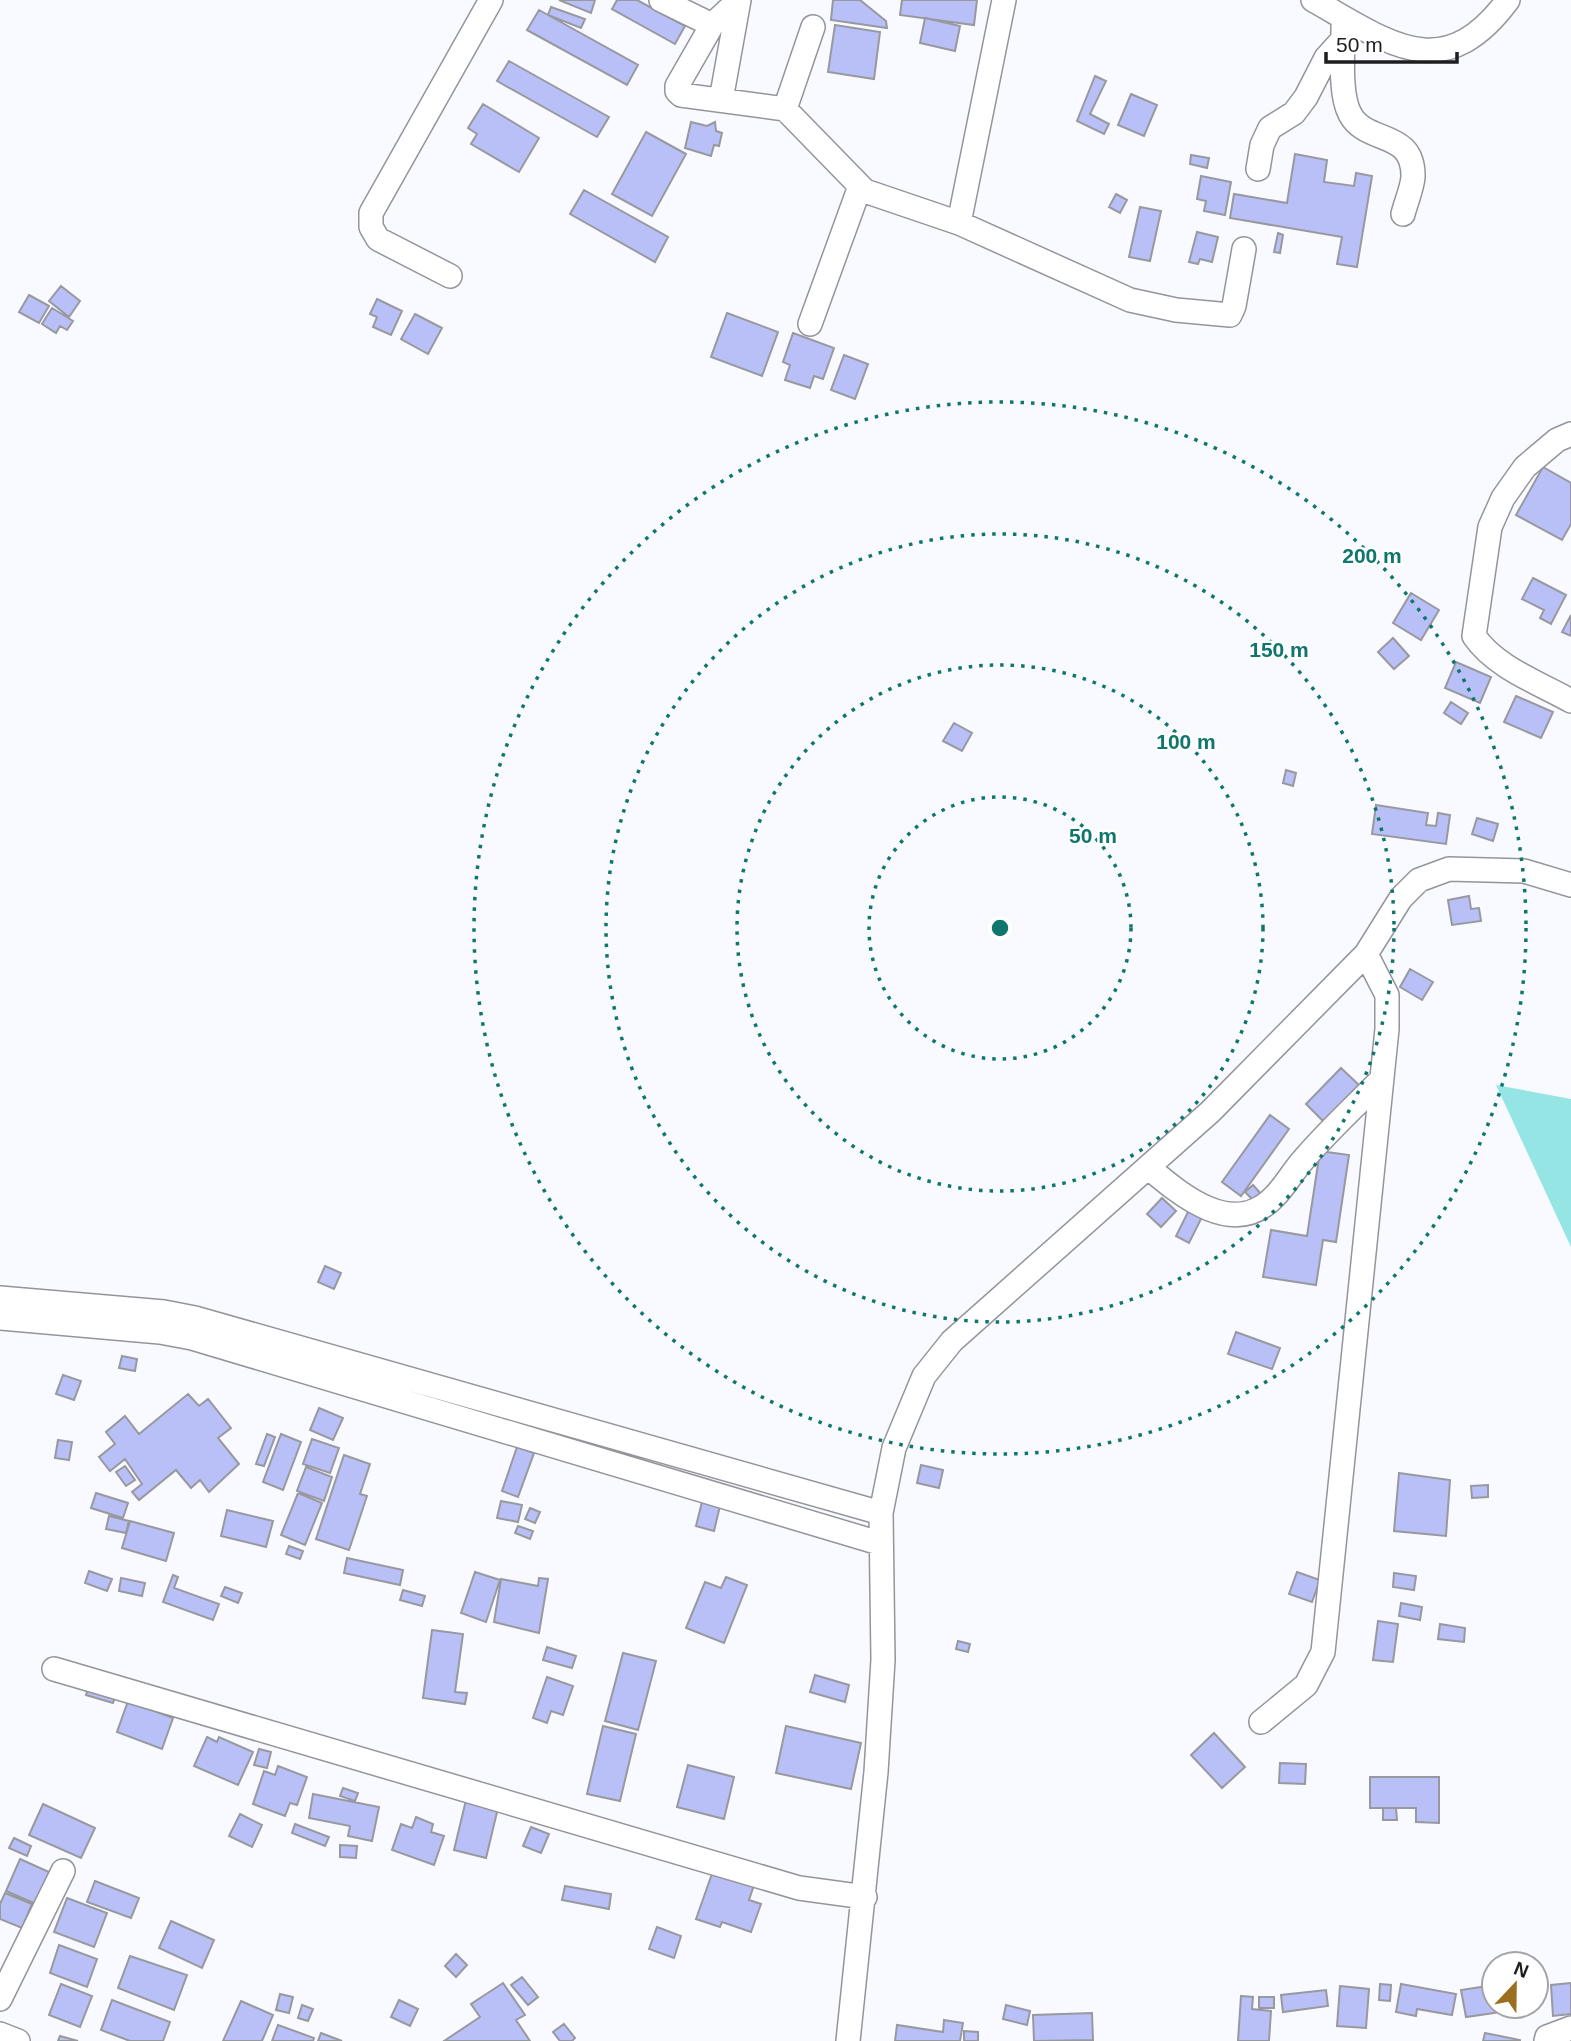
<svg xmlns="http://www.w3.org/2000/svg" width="1571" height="2041" viewBox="0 0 1571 2041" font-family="Helvetica,sans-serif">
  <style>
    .water { fill: #94e5e4 }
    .building { fill: #b9c0f8; stroke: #98999e; stroke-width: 2 }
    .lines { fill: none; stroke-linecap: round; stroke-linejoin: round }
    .minor-casing { stroke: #94959a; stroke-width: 26 }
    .minor { stroke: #fff; stroke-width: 23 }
    .ring { fill: none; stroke: #0f766e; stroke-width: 3.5; stroke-dasharray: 3.5 7 }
    .centre { fill: #0f766e; stroke: #fff; stroke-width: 3.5 }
    .ring-label { font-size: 21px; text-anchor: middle; font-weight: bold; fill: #0f766e; stroke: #fff; stroke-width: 5; stroke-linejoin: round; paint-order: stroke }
  </style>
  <rect width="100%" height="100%" fill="#f9faff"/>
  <!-- water -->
  <path class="water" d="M1496,1085L1571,1099V1247Z"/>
  <!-- building -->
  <path class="building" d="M559,0H595L591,13Z
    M617,0H637L685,26L675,44L612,9Z
    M833,0H860L886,21L887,28L831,20Z
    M902,0H977L974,25L900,15Z
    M551,7L585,19L581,28L548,15Z
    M539,10L638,65L627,85L527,30Z
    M925,18L960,26L955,51L920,43Z
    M835,25L880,32L874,79L828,72Z
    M509,61L609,117L597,137L497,81Z
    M1095,76L1106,81L1090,114L1109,124L1104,134L1077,121Z
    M1131,94L1157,105L1144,136L1118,125Z
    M483,104L539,138L519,172L471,144L477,134L468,128Z
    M691,122L707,126L715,122L716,131L722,133L719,146L714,145L711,156L685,148Z
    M646,132L686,154L652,216L612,194Z
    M1295,154L1327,160L1324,182L1354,186L1356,173L1372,176L1357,267L1337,264L1342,237L1230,218L1234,194L1287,203Z
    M1191,155L1209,158L1207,168L1190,164Z
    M1201,176L1231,182L1225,215L1204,211L1206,201L1197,199Z
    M584,190L668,237L655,262L570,214Z
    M1116,194L1127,200L1120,213L1109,207Z
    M1140,207L1161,211L1150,261L1129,257Z
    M1197,232L1218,237L1212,262L1200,259L1198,264L1189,262Z
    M1278,233L1283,235L1280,253L1274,252Z
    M61,286L80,301L69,317L49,301Z
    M29,295L49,306L39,323L19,312Z
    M377,299L402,311L391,335L373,327L377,317L370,314Z
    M52,308L73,321L67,330L60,326L56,333L42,324Z
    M727,313L778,332L762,376L711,357Z
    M415,314L442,328L428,354L401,339Z
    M793,333L834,348L823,379L814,376L810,388L785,380L790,365L783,362Z
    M844,355L868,364L855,399L831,390Z
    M1543,467L1571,483V524L1562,540L1516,515Z
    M1533,578L1566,595L1551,624L1540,618L1544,610L1522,599Z
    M1411,593L1439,610L1421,640L1393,623Z
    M1571,615V636L1562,632Z
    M1393,638L1409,656L1394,669L1378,652Z
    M1456,662L1491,677L1480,703L1445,688Z
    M1516,696L1553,712L1541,738L1504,722Z
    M1451,702L1468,713L1461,724L1444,713Z
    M954,723L972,733L962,751L943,741Z
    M1286,770L1296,773L1293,786L1283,783Z
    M1376,805L1428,813L1426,825L1436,826L1438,813L1450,815L1446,844L1372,834Z
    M1477,818L1498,824L1493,841L1472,834Z
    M1469,896L1471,909L1479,908L1481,921L1452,925L1448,900Z
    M1410,969L1433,982L1422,1000L1400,987Z
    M1341,1068L1359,1085L1323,1121L1306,1104Z
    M1270,1115L1289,1129L1241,1196L1222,1182Z
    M1320,1151L1349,1155L1336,1242L1323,1240L1316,1285L1263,1277L1271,1230L1307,1236Z
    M1253,1185L1262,1195L1255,1202L1245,1192Z
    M1162,1198L1176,1211L1161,1227L1147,1214Z
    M1190,1208L1203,1215L1189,1243L1176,1236Z
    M325,1266L341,1273L334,1289L318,1282Z
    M1236,1332L1280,1348L1272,1369L1228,1354Z
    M122,1356L137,1359L135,1371L119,1368Z
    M63,1375L81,1381L74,1400L56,1394Z
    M188,1394L199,1406L208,1399L231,1428L218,1438L239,1464L209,1492L200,1480L191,1488L176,1470L139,1500L132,1492L142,1484L125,1459L110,1471L99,1457L115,1444L106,1432L125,1416L139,1434Z
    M319,1408L343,1418L333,1440L310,1430Z
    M267,1434L275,1437L264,1466L256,1464Z
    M281,1434L301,1442L283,1490L263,1482Z
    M312,1439L339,1448L330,1473L303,1464Z
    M58,1440L72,1442L69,1460L55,1458Z
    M517,1447L534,1453L518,1497L502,1491Z
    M344,1455L370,1464L360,1494L367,1496L349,1550L316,1539Z
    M921,1465L943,1470L939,1488L917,1483Z
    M125,1466L135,1480L126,1486L116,1472Z
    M306,1467L332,1477L324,1501L297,1491Z
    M1399,1473L1450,1480L1446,1536L1394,1531Z
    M1488,1485V1497L1472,1498L1471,1486Z
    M96,1493L128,1503L123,1518L91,1508Z
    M298,1493L322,1503L305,1545L281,1535Z
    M501,1501L522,1505L518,1522L497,1518Z
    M702,1502L720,1506L714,1531L696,1526Z
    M530,1508L540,1512L535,1523L525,1519Z
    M227,1510L273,1521L266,1547L221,1536Z
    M109,1516L129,1521L126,1533L106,1529Z
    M130,1521L174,1533L166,1561L122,1548Z
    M518,1526L533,1531L530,1539L515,1533Z
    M289,1546L303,1551L300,1559L286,1554Z
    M347,1558L403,1570L400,1585L344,1573Z
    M89,1571L112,1579L107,1591L85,1583Z
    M475,1572L500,1580L486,1622L461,1613Z
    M1297,1572L1320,1580L1312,1602L1289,1594Z
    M1394,1573L1416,1576L1414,1590L1393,1587Z
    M173,1575L178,1577L174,1588L219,1604L213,1620L163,1602Z
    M726,1577L747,1585L724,1643L686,1628L705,1582L721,1588Z
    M121,1578L145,1583L142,1596L119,1591Z
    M539,1578L548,1579L539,1633L494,1622L501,1579L538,1586Z
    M225,1587L242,1593L238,1603L221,1596Z
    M403,1590L425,1596L422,1606L400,1600Z
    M1401,1603L1422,1607L1420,1620L1399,1616Z
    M1378,1621L1398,1624L1393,1662L1373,1660Z
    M1440,1624L1465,1628L1464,1642L1438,1639Z
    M432,1630L463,1634L455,1692L467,1693L465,1704L423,1698Z
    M958,1641L970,1644L968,1652L956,1649Z
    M547,1647L576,1656L572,1668L543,1660Z
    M623,1653L656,1661L638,1730L605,1721Z
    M815,1675L849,1685L845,1702L810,1692Z
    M547,1677L573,1686L563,1715L551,1711L547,1723L533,1718Z
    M91,1680L118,1688L113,1703L86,1695Z
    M128,1701L173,1718L162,1749L117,1732Z
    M603,1726L636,1734L620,1801L587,1794Z
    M786,1726L861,1743L851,1789L776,1773Z
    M1214,1733L1245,1767L1222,1788L1191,1755Z
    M207,1737L217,1742L219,1737L253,1752L238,1785L194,1766Z
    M259,1749L271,1752L267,1768L254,1765Z
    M1280,1763L1306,1764L1305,1784L1279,1783Z
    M688,1765L734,1777L724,1819L677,1807Z
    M278,1766L307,1777L297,1805L290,1803L285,1816L253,1804L264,1771L275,1775Z
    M1370,1777H1439V1823L1416,1822V1808H1370Z
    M343,1788L358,1793L355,1801L340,1796Z
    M313,1794L379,1807L372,1841L348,1836L350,1826L309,1818Z
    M466,1800L498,1808L486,1858L454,1850Z
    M43,1804L95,1828L81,1858L29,1835Z
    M1383,1808H1396L1397,1820H1383Z
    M240,1814L262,1825L252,1847L229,1836Z
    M416,1817L433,1824L431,1832L444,1836L434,1865L392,1850L401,1824L412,1828Z
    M295,1824L329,1837L325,1846L292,1833Z
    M531,1827L549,1834L541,1853L523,1846Z
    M14,1838L31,1846L27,1856L9,1848Z
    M340,1845L357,1846L356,1858L340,1857Z
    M20,1859L49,1872L36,1904L6,1891Z
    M713,1871L754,1885L749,1900L761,1904L751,1932L722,1922L720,1927L696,1919Z
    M95,1881L139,1898L131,1918L87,1902Z
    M565,1886L611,1894L609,1909L562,1900Z
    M5,1893L32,1904L22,1928L0,1919V1904Z
    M67,1898L107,1913L94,1947L54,1932Z
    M171,1921L214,1940L202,1968L159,1948Z
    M657,1927L681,1936L674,1958L649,1949Z
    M59,1945L97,1959L87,1987L50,1973Z
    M456,1954L467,1965L456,1977L445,1966Z
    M130,1956L187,1975L174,2010L118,1988Z
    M522,1977L538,1997L528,2005L511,1985Z
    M503,1983L525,2015L516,2020L530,2041H444L480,2017L471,2004Z
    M1571,1983V2014L1553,2016L1551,1985Z
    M61,1984L92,1996L80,2027L49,2015Z
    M1380,1984L1391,1985L1390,2001L1379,2000Z
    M1401,1984L1456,1994L1452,2015L1417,2009L1416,2016L1396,2012Z
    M1494,1985V2006H1514L1515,2010L1466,2017L1461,1990Z
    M1340,1986L1369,1989L1366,2028L1337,2026Z
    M1326,1990L1328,2006L1283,2012L1281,1995Z
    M280,1994L293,1997L289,2013L276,2010Z
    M1241,1996L1253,1997L1252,2009L1271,2011L1269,2041H1238Z
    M1259,1997H1274V2008H1259Z
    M112,2000L170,2022L163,2041H130L101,2030Z
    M399,2000L418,2009L410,2026L391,2017Z
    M241,2001L273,2015L262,2041H223Z
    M302,2005L313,2009L308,2021L298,2018Z
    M1006,2005L1030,2011L1027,2025L1003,2019Z
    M1092,2013L1093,2040L1034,2041L1033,2015Z
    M944,2020L963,2023L960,2041H895L897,2025L943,2032Z
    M564,2024L575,2038L572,2041H560L553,2032Z
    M278,2025L314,2038L313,2041H272Z
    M964,2031L978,2032V2041H964Z
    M321,2033L342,2041H318Z
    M1485,2033L1520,2040V2041H1483Z
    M60,2036L78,2041H58Z"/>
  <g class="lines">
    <!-- minor casing -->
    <g class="minor-casing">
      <path id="minor" d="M661,0L712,25
        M739,0L712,25L677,86V91L681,95L785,109
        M1313,0C1388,42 1443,88 1508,0
        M1343,18C1344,43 1338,92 1350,114C1366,145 1414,129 1413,177C1412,189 1406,202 1403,214
        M813,27L785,109L862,188L859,189L959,223L1130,300L1176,310L1230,315L1234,306L1244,249
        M721,100L739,0
        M1258,169L1262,145L1270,128L1294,113L1306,97L1326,58L1344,38
        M959,223L1004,0
        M450,276L378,239L371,227V213L491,0
        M810,324L859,189
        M1571,434L1557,440L1525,467L1503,498L1490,527L1474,636C1495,667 1539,683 1571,701
        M1149,1168C1182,1196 1234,1239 1274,1197C1286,1185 1293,1171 1304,1159C1327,1132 1354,1107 1379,1082
        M0,1298L164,1312L195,1318L881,1513
        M0,1318L160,1332L192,1338L879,1543
        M54,1669L799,1888L865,1897
        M1261,1722L1306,1685L1323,1652L1387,1029V995L1366,954
        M0,1999L63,1871
        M0,2034L18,2041
        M848,2041L876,1772L883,1660L881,1513L894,1448L924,1376L952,1341L1210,1112L1366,954L1401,898L1419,880L1449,869L1524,871L1571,885
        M1546,2041L1547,2037L1571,2028"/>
    </g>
    <!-- minor -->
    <use href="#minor" class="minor"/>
  </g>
  <!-- distance rings -->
  <g class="ring">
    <circle cx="1000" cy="928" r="131"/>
    <circle cx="1000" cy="928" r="263"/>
    <circle cx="1000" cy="928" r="394"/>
    <circle cx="1000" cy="928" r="526"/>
  </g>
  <circle cx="1000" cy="928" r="10" class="centre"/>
  <g class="ring-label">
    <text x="1372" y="563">200 m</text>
    <text x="1279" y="657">150 m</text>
    <text x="1186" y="749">100 m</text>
    <text x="1093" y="843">50 m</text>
  </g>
  <!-- north arrow -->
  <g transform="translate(1515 1985) rotate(22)"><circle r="33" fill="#ffffff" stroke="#a5a5a6" stroke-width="2"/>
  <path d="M0-5L12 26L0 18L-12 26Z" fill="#9c6e1f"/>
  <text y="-10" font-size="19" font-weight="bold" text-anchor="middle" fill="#1e1e20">N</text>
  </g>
  <!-- scale -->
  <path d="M1326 52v10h131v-10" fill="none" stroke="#1e1e20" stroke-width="3.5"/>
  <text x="1336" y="52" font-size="21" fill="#1e1e20" stroke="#ffffff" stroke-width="5" paint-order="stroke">50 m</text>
</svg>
